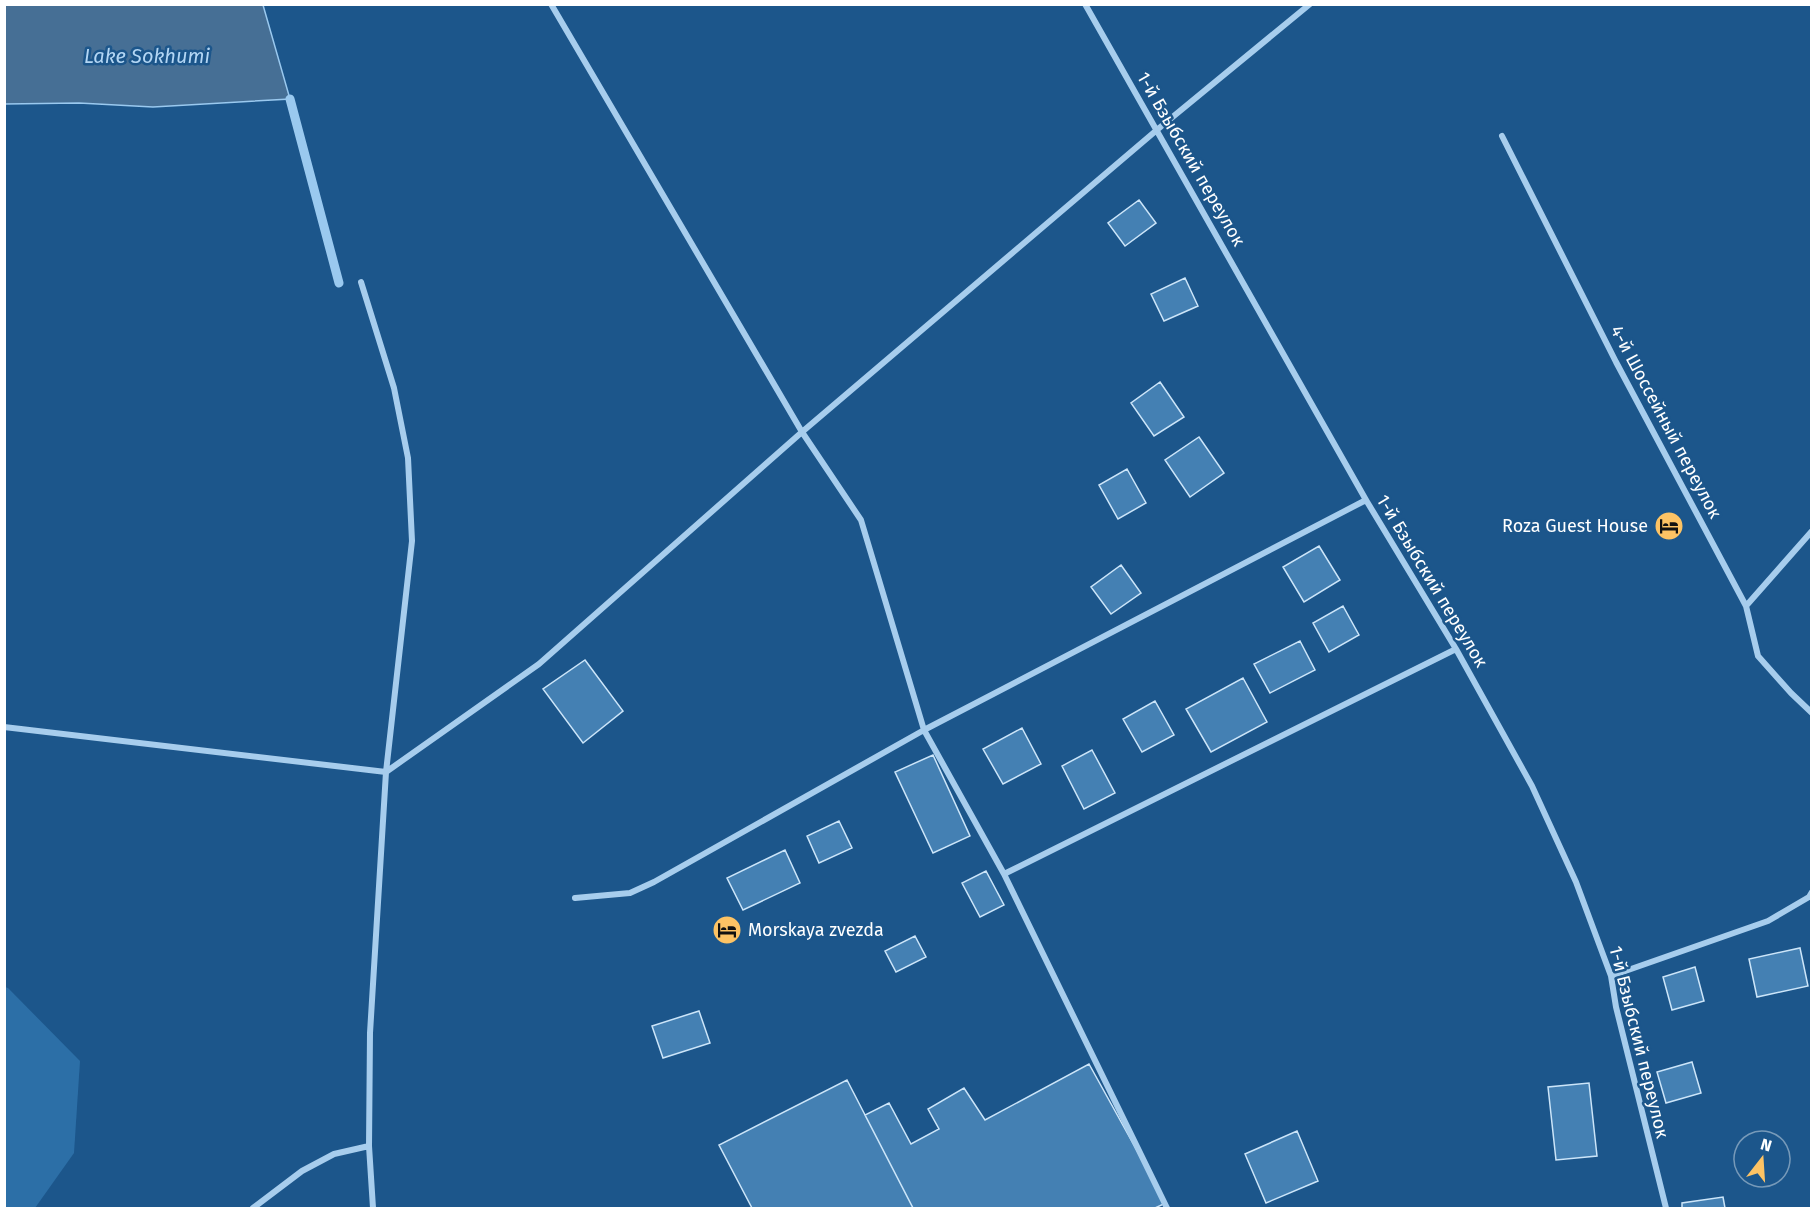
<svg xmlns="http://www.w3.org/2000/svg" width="1816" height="1213" viewBox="0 0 1816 1213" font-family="'Fira Sans',sans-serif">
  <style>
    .green { fill: #2c6fa7 }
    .water { fill: #466f95; stroke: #9ac9ef; stroke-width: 1.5 }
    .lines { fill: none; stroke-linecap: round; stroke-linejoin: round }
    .stream { stroke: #9ac9ef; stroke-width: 9 }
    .building { fill: #4480b3; stroke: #cce5f9; stroke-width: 1.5 }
    .minor { stroke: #a7cded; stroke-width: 6 }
    .labels { text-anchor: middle; stroke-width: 5; stroke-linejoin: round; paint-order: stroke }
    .street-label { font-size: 18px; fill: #fff; stroke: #1c568b }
    .poi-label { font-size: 18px; fill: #fff; stroke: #1c568b; text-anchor: end }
    .water-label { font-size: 20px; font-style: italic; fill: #b3d6f4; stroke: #1c568b }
  </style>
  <rect width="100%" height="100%" fill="#1c568b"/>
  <!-- green -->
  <path class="green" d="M5,987L8,988L80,1061L74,1153L35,1208H5Z"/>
  <!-- water -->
  <path class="water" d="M4,5H263L290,99L153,107L79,103L5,104Z"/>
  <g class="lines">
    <!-- stream -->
    <path class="stream" d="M290,99L339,283"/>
  </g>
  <!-- building -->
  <path class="building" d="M1139,200L1156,223L1125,246L1108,223Z
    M1185,278L1198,306L1164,321L1151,294Z
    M1160,382L1184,417L1154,436L1131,403Z
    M1199,437L1224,473L1190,497L1165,460Z
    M1127,469L1146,503L1118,519L1099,485Z
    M1319,546L1340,580L1304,602L1283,567Z
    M1121,565L1141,593L1111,614L1091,587Z
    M1343,606L1359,635L1329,652L1313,623Z
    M1300,641L1315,670L1270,693L1254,664Z
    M585,660L623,711L583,743L543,689Z
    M1243,678L1267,722L1211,752L1186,709Z
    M1155,701L1174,735L1142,752L1123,719Z
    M1022,728L1041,764L1003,784L983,749Z
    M1092,750L1115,793L1084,809L1062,766Z
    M933,755L970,836L933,853L895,772Z
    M839,821L852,848L819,863L807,836Z
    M785,850L800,883L743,910L727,878Z
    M986,871L1004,905L980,917L962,883Z
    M915,936L926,957L896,972L885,951Z
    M1800,948L1808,986L1757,997L1749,959Z
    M1695,967L1704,1001L1672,1010L1663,977Z
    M699,1011L710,1043L663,1058L652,1026Z
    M1692,1062L1701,1093L1666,1103L1657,1072Z
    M1089,1064L1166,1203L1155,1208H913L865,1115L889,1103L911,1144L939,1129L928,1109L964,1088L985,1120Z
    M847,1080L913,1208H752L719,1145Z
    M1589,1083L1597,1156L1556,1160L1548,1087Z
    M1297,1131L1318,1181L1266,1203L1245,1154Z
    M1723,1197L1725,1208H1682V1203Z"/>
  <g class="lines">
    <!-- minor -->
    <path class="minor" d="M551,4L802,432L861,520L924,730L1004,874L1167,1208
      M1085,4L1366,500L1456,649L1532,786L1576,882L1611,976L1616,1007L1666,1208
      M1502,136L1616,362L1746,606L1758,656L1791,693L1812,713
      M361,282L394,388L408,458L412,541L386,772L370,1033L369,1146L373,1208
      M1746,606L1812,531
      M4,727L386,772L539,664L802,432L1158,129L1310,4
      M1004,874L1456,649
      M575,898L630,893L654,882L924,730L1366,500
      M1611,976L1768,921L1809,897L1812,892
      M253,1208L302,1171L334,1154L369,1146"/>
  </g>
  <!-- icons -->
  <defs>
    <g id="hotel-disc" transform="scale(1.5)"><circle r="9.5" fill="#fdc364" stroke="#1c568b"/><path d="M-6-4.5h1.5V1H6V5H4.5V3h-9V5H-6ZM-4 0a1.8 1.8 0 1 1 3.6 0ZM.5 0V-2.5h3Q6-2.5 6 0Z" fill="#111"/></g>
  </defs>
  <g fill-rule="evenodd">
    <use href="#hotel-disc" x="1669" y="526"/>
    <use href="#hotel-disc" x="727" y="930"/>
  </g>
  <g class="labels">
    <!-- street labels -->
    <g class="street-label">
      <text transform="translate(1191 159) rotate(60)" y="6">1-й Бзыбский переулок</text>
      <text transform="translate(1666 422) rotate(62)" y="6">4-й Шоссейный переулок</text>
      <text transform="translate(1432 581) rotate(59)" y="6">1-й Бзыбский переулок</text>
      <text transform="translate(1639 1042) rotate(76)" y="6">1-й Бзыбский переулок</text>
    </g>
    <!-- poi labels -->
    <g class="poi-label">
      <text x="1648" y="532">Roza Guest House</text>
      <text x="748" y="936" text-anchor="start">Morskaya zvezda</text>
    </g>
    <!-- water labels -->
    <g class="water-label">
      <text x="147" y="63">Lake Sokhumi</text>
    </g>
  </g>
  <!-- border -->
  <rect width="1816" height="1213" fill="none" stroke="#ffffff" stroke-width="12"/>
  <!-- north arrow -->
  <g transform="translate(1762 1159) rotate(17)"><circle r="28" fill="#1c568b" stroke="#779ab9" stroke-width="1.5"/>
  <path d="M0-4.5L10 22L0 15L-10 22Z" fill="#fdc364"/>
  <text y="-9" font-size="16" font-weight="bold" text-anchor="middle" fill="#ffffff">N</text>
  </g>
</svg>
